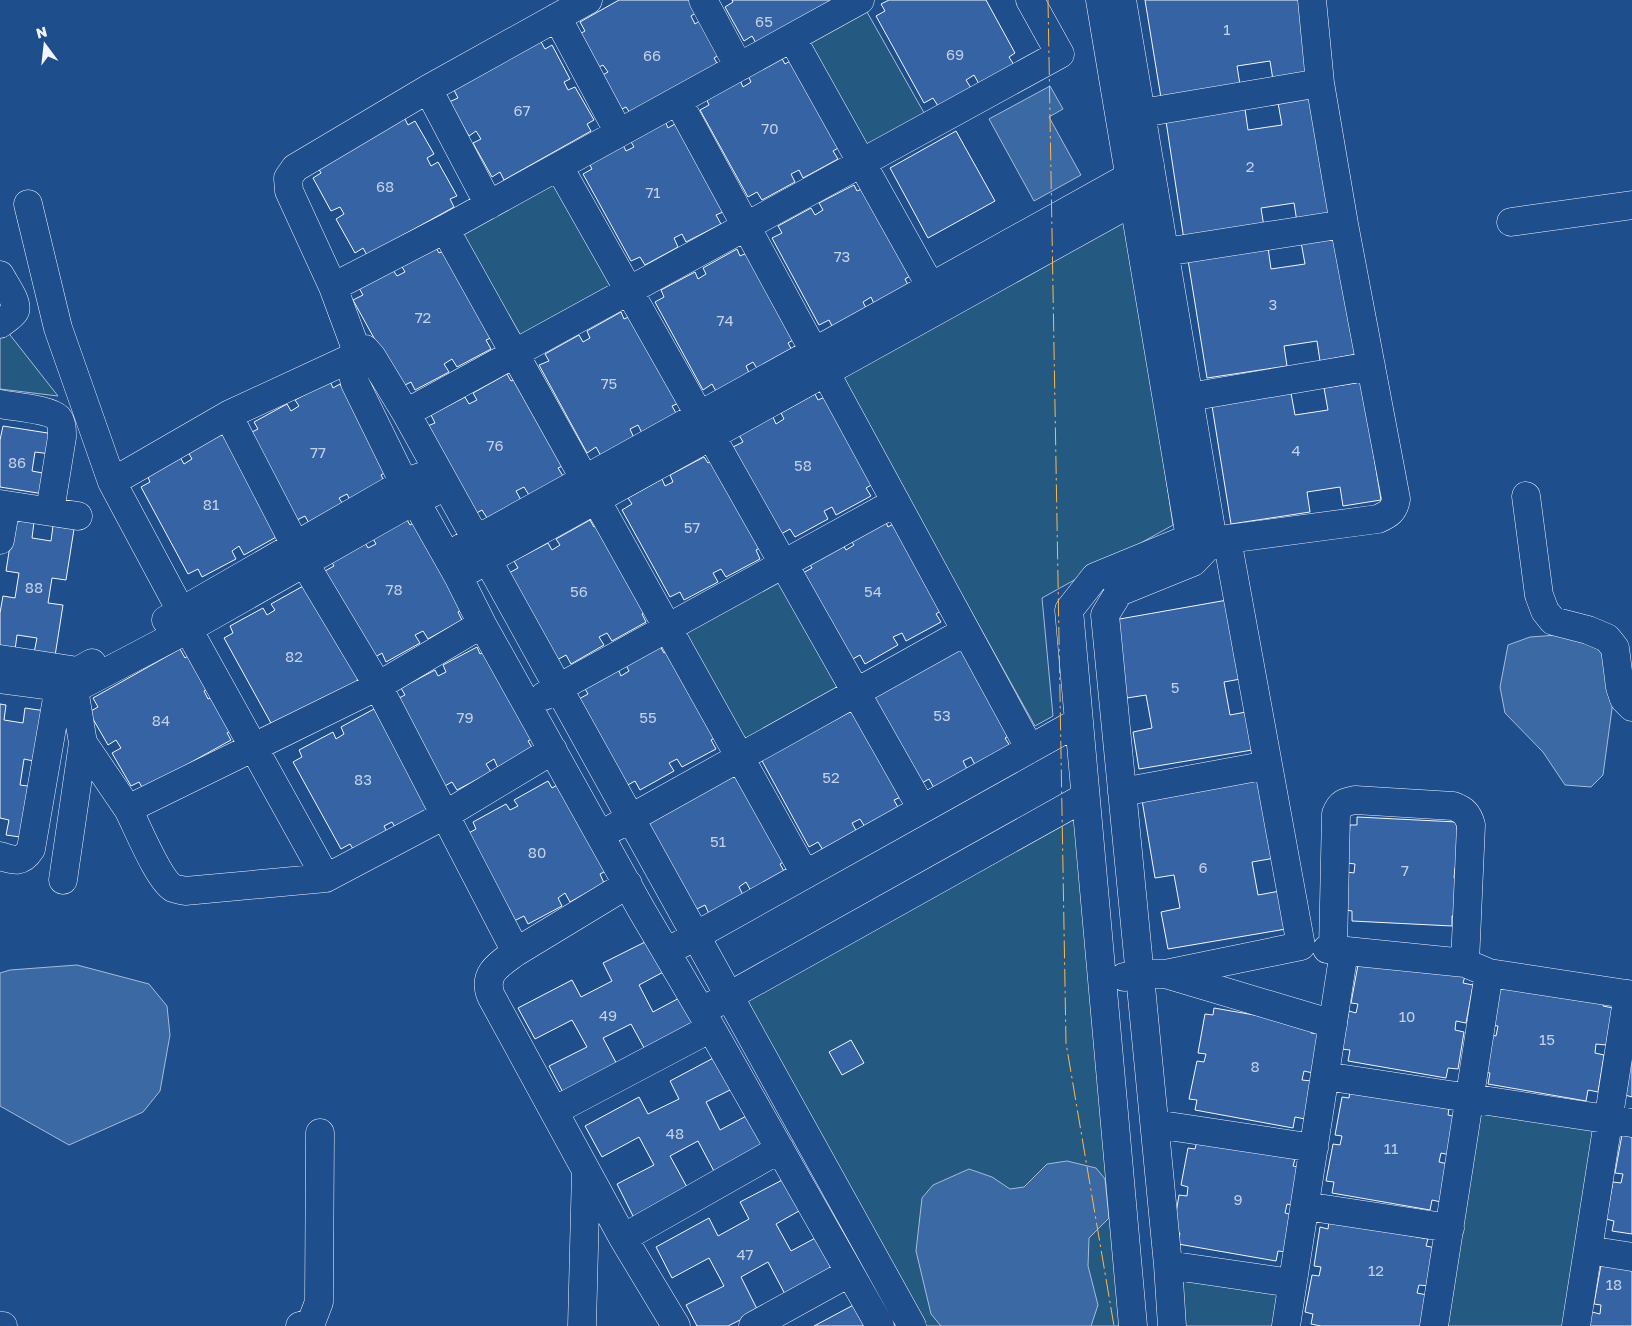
<svg xmlns="http://www.w3.org/2000/svg" width="1632" height="1326" viewBox="0 0 1632 1326" font-family="'Golos Text',sans-serif">
  <style>
    .green { fill: #245a82; stroke: #a8bbd7 }
    .water { fill: #3b69a3; stroke: #a8bbd7 }
    .building { fill: #3563a3; stroke: #f2f6ff }
    .lines { fill: none; stroke-linecap: round; stroke-linejoin: round }
    .minor-casing { stroke: #f2f6ff; stroke-width: 29 }
    .minor { stroke: #1f4e8c; stroke-width: 28 }
    .power { stroke: #ffb74d; stroke-width: 1; stroke-dasharray: 18 4 2.5 4; stroke-linecap: butt }
    .labels { text-anchor: middle; stroke-width: 4; stroke-linejoin: round; paint-order: stroke }
    .number-label { font-size: 15px; fill: #c3d1e8 }
  </style>
  <rect width="100%" height="100%" fill="#1f4e8c"/>
  <!-- green -->
  <path class="green" d="M863,5L927,118L863,154L799,40Z
    M556,174L621,289L516,347L451,232Z
    M1127,217L1173,525L1042,598L1053,716L1035,726L840,376Z
    M3,326L58,396L0,389V328Z
    M782,574L846,689L743,746L678,632Z
    M1078,817L1122,1326H924L745,1001Z
    M1473,1106L1602,1125L1571,1326H1439Z
    M1176,1275L1286,1292L1281,1326H1181Z"/>
  <!-- water -->
  <path class="water" d="M1050,86L1063,109L1049,117L1081,175L1034,201L989,119Z
    M1558,635L1600,643L1616,679L1603,775L1591,787L1565,785L1543,752L1505,713L1500,687L1508,645L1530,637Z
    M77,965L149,984L167,1006L170,1035L160,1091L143,1112L69,1145L0,1106V973L10,970Z
    M1067,1161L1096,1168L1105,1179L1109,1218L1089,1238L1088,1266L1098,1305L1091,1326H941L931,1314L916,1251L922,1198L933,1185L969,1169L992,1177L1010,1189L1024,1187L1047,1164Z"/>
  <!-- building -->
  <path class="building" d="M619,0H690L697,12L691,16L695,24L701,20L721,54L714,58L718,65L630,113L626,107L618,111L599,77L608,72L603,65L595,69L576,36L585,31L580,22Z
    M732,0H833L756,43L752,36L744,41L725,7L733,2Z
    M889,0H986L1015,53L1009,57L1014,65L979,84L974,75L966,80L971,88L938,106L933,98L924,103L876,16L885,11L881,4Z
    M1145,0H1299L1311,74L1273,80L1270,61L1237,66L1240,85L1161,98Z
    M540,40L545,49L552,45L570,79L564,82L568,90L575,87L594,120L587,124L591,131L504,180L500,172L492,177L473,143L481,139L476,131L469,136L449,102L458,98L453,88Z
    M781,57L785,64L792,60L840,147L833,151L838,159L803,178L799,170L791,174L795,182L762,200L757,192L748,197L700,110L709,105L706,98L740,80L743,87L751,82L748,76Z
    M1316,97L1335,216L1297,222L1294,203L1261,208L1264,227L1184,240L1166,121L1245,109L1248,130L1282,125L1278,103Z
    M403,115L408,125L415,121L434,154L427,158L431,166L438,162L457,196L450,199L454,207L367,255L363,248L355,253L336,219L344,214L340,207L331,211L313,178L321,173L316,164Z
    M665,121L668,128L675,124L723,212L716,215L721,224L686,242L682,234L674,238L678,247L645,265L640,257L631,261L583,174L592,169L589,163L623,145L626,151L634,147L630,140Z
    M956,131L995,201L928,238L890,168Z
    M854,185L857,191L864,188L912,275L905,279L909,287L875,306L871,297L863,302L867,310L833,328L829,320L819,325L772,238L782,233L778,226L811,208L815,215L823,210L819,203Z
    M1339,236L1357,354L1320,361L1317,341L1284,346L1287,366L1207,378L1188,260L1268,247L1271,269L1305,264L1301,242Z
    M435,246L439,253L446,250L493,337L486,340L491,349L457,367L452,359L444,364L449,372L415,390L411,382L401,387L353,300L363,295L359,288L393,270L397,276L405,272L401,265Z
    M737,249L740,256L747,253L795,339L788,343L793,352L758,370L753,362L746,366L750,375L717,393L712,384L703,390L655,302L664,297L661,290L695,272L698,279L706,274L703,268Z
    M621,312L624,319L631,316L679,403L672,406L677,415L642,433L638,425L630,429L634,438L601,456L596,447L587,453L539,365L549,361L545,354L579,335L583,342L590,338L587,331Z
    M507,374L511,381L518,378L565,465L558,468L563,476L529,495L524,487L516,491L521,500L487,518L482,510L473,515L425,427L435,423L431,415L465,397L469,404L477,400L473,393Z
    M330,381L333,388L340,384L388,471L381,475L385,483L351,502L347,494L339,498L344,506L310,525L305,516L295,521L248,434L258,429L254,422L287,404L291,411L299,406L295,400Z
    M1362,382L1381,500L1343,506L1340,487L1307,492L1310,512L1231,524L1212,406L1291,393L1295,415L1328,410L1324,388Z
    M815,394L818,400L825,397L873,484L866,488L871,496L836,515L832,507L824,511L828,519L795,537L790,529L781,534L733,447L743,442L739,435L773,417L776,424L784,419L781,413Z
    M3,426L54,434L51,454L35,452L32,471L48,474L44,494L0,487V440Z
    M223,434L278,536L244,555L239,546L232,551L236,559L202,577L198,569L188,574L141,487L150,482L147,475L180,457L184,464L192,459L188,452Z
    M704,457L708,463L715,460L762,547L756,550L760,559L726,577L721,569L713,573L718,582L684,600L680,592L670,597L622,510L632,504L628,498L662,479L665,486L673,482L670,475Z
    M406,518L410,525L417,521L464,608L458,612L462,620L428,639L423,631L415,635L420,643L386,662L382,653L372,659L325,571L334,566L330,559L364,541L368,548L376,544L372,537Z
    M14,520L34,522L32,538L51,541L53,526L74,529L66,580L52,578L48,603L63,605L55,656L34,653L37,638L17,635L15,650L0,648V613L3,596L15,598L19,573L6,571Z
    M590,520L594,527L601,523L648,610L642,614L646,622L612,641L607,633L599,637L604,645L571,664L566,655L557,660L509,573L518,568L514,561L548,543L552,550L560,545L556,539Z
    M885,520L888,527L895,523L942,610L936,614L941,622L906,641L902,633L893,637L898,645L865,664L860,655L851,660L803,573L812,568L808,561L842,543L846,550L854,545L850,539Z
    M305,585L363,675L357,679L362,687L327,706L322,698L315,702L319,710L272,725L224,638L233,633L230,626L263,608L267,615L275,610L271,604Z
    M1233,599L1246,678L1224,682L1230,715L1251,711L1258,749L1139,769L1133,732L1152,728L1146,695L1127,698L1114,620Z
    M660,646L664,653L670,649L718,736L711,740L716,749L682,767L677,759L669,763L674,771L640,790L635,781L626,786L579,699L588,694L584,687L618,669L621,676L629,671L626,665Z
    M477,647L480,654L487,650L535,737L528,741L533,749L498,768L494,759L486,764L491,772L457,790L452,782L443,787L395,700L405,695L401,688L435,670L438,676L446,672L443,665Z
    M964,647L1012,734L1005,738L1010,746L975,765L971,757L963,761L967,769L934,788L929,779L920,784L872,697Z
    M180,649L185,658L191,654L210,688L204,691L208,699L214,696L233,730L227,733L231,740L143,789L139,782L131,786L112,753L121,748L116,740L108,745L89,712L98,707L93,698Z
    M0,704L6,705L4,720L23,723L25,708L46,711L38,762L24,759L20,785L35,787L27,838L6,835L9,820L0,818Z
    M374,709L431,811L396,829L392,822L384,826L388,834L355,852L350,844L341,849L293,762L302,757L299,750L333,732L336,739L344,734L341,727Z
    M854,710L901,797L894,800L899,809L865,827L860,819L852,823L857,832L823,850L818,842L809,847L761,759Z
    M740,773L787,860L780,864L785,873L751,891L746,882L739,887L743,895L709,914L705,905L695,910L648,823Z
    M1261,779L1275,858L1252,862L1258,895L1280,891L1286,929L1168,949L1161,912L1180,908L1174,875L1155,878L1142,800Z
    M548,781L552,788L559,784L606,871L600,874L604,883L570,902L565,893L558,898L562,906L528,924L524,916L514,921L467,834L476,829L473,822L506,804L510,810L518,806L514,800Z
    M1357,817L1457,822V830H1466L1464,869L1455,868L1454,878H1464L1462,916H1452V926L1352,921V911L1345,910L1347,872L1354,873L1355,864L1347,863L1350,825H1357Z
    M653,938L669,969L639,985L653,1012L683,996L701,1030L649,1057L631,1024L603,1038L621,1072L567,1100L549,1066L587,1047L572,1020L535,1039L518,1008L572,980L581,997L612,981L603,963Z
    M1358,965L1465,976L1463,983L1473,985L1466,1023L1456,1021L1455,1030L1464,1032L1458,1069L1448,1068L1446,1078L1348,1061L1350,1050L1342,1049L1349,1011L1356,1013L1358,1004L1351,1003Z
    M1498,987L1605,998L1603,1006L1613,1008L1606,1045L1596,1044L1595,1053L1604,1055L1598,1092L1588,1090L1586,1101L1488,1084L1490,1073L1482,1072L1489,1034L1496,1036L1498,1026L1491,1025Z
    M1214,1008L1312,1025L1311,1033L1320,1034L1313,1073L1304,1071L1302,1080L1312,1081L1305,1119L1295,1117L1293,1128L1195,1110L1197,1100L1189,1099L1197,1061L1204,1062L1206,1054L1198,1053L1205,1014L1213,1015Z
    M851,1040L864,1063L842,1075L829,1052Z
    M719,1055L736,1087L706,1102L720,1130L750,1114L768,1147L716,1175L698,1141L670,1156L688,1189L634,1218L617,1184L654,1165L639,1137L602,1157L585,1126L639,1097L648,1114L679,1099L670,1081Z
    M1631,1058H1632V1097L1625,1095Z
    M1350,1090L1449,1108L1448,1115L1457,1117L1450,1155L1441,1153L1439,1162L1448,1164L1441,1202L1432,1200L1430,1210L1332,1193L1334,1182L1326,1181L1333,1144L1340,1145L1342,1136L1335,1135L1342,1097L1349,1098Z
    M1632,1128V1234L1612,1231L1614,1221L1606,1219L1613,1182L1621,1183L1623,1174L1615,1173L1622,1135Z
    M1197,1141L1295,1159L1293,1166L1303,1168L1296,1206L1287,1204L1285,1213L1294,1215L1288,1252L1278,1251L1276,1261L1178,1244L1180,1233L1173,1232L1179,1195L1187,1196L1188,1187L1181,1185L1188,1148L1195,1149Z
    M790,1176L806,1207L776,1224L791,1251L821,1235L838,1268L786,1296L768,1262L741,1277L758,1311L728,1326H697L686,1305L724,1286L709,1258L672,1278L656,1247L709,1218L718,1236L749,1219L740,1202Z
    M1329,1221L1428,1239L1426,1246L1436,1248L1429,1286L1419,1285L1417,1293L1427,1295L1422,1326H1321L1311,1324L1313,1314L1305,1312L1312,1275L1319,1276L1321,1267L1314,1266L1320,1227L1328,1229Z
    M1632,1263V1326H1589L1592,1312L1600,1314L1601,1305L1594,1304L1601,1265Z
    M861,1301L874,1326H814Z"/>
  <g class="lines">
    <!-- minor casing -->
    <g class="minor-casing">
      <path id="minor" d="M703,0L739,67
        M1100,0L1190,538
        M1122,0L1213,541
        M557,17L619,133
        M792,38L931,287
        M428,89L489,205
        M678,101L1030,749
        M1142,113L1320,83
        M559,167L922,809
        M28,204L58,328L112,482L181,611L188,629L326,878
        M1511,222L1632,205
        M445,229L805,874
        M1165,252L1344,224
        M0,275C4,283 19,303 15,311C12,316 5,320 0,324
        M333,287L445,229L860,0
        M356,349L333,287L289,191L288,178L295,168L428,89L588,0
        M349,359L228,415L305,564L378,686L516,952L628,884
        M1189,397L1371,366
        M0,404C13,407 49,409 58,418C62,423 62,430 62,437L50,511
        M406,413L1060,54L1030,0
        M112,482L228,415
        M1526,496L1539,595L1545,611L1553,621L1588,630L1607,638L1615,648L1620,687L1624,699L1632,707
        M0,504L78,516
        M0,540L6,505
        M461,548L1150,165
        M471,569L1154,190
        M166,620L404,483L420,477
        M0,659L78,671L92,663
        M78,671L74,689L83,743L128,809L378,686L482,624
        M0,679L74,689L188,629L415,500L432,493
        M544,696L896,502
        M1122,792L1268,765
        M128,809C137,826 158,879 173,888C176,889 181,890 185,891L326,878L445,815L553,750
        M615,827L966,631
        M0,856C15,861 22,863 31,849L59,687
        M63,880L83,743
        M681,944L1078,722
        M1327,949L1465,963L1489,973L1632,995
        M1333,949L1336,814C1340,803 1345,802 1355,800L1453,806C1464,810 1468,814 1471,825L1465,963
        M516,952C500,964 482,973 491,996L623,1238L676,1326
        M1169,975L1333,1024
        M1124,977L1140,974H1165L1301,946L1227,539
        M713,1005L1085,797
        M1325,1076L1632,1123
        M554,1111L711,1028
        M1155,1124L1314,1148
        M1305,1206L1450,1228
        M623,1238L780,1149
        M1588,1250L1632,1257
        M1168,1265L1292,1283
        M0,1326H3
        M300,1326L311,1323L319,1302L320,1133
        M582,1326L586,1171
        M753,1326L849,1273
        M880,1326L711,1028L641,909L482,624L458,576L415,500L404,483L355,383L349,359L356,349H365L372,357L406,413L912,1326
        M1133,1326L1069,610L1095,577L1190,538L1213,541L1378,519C1389,514 1394,511 1396,499L1344,224L1320,83L1312,0
        M1172,1326L1168,1265L1105,615L1119,592L1193,562L1213,541
        M1286,1326L1344,951
        M1434,1326L1489,973
        M1576,1326L1628,994"/>
    </g>
    <!-- minor -->
    <use href="#minor" class="minor"/>
    <!-- power -->
    <path class="power" d="M1048,0L1066,1043L1114,1326"/>
  </g>
  <g class="labels">
    <!-- number labels -->
    <g class="number-label">
      <text x="764" y="27">65</text>
      <text x="1227" y="35">1</text>
      <text x="955" y="60">69</text>
      <text x="652" y="61">66</text>
      <text x="522" y="116">67</text>
      <text x="770" y="134">70</text>
      <text x="1250" y="172">2</text>
      <text x="385" y="192">68</text>
      <text x="653" y="198">71</text>
      <text x="842" y="262">73</text>
      <text x="1273" y="310">3</text>
      <text x="423" y="323">72</text>
      <text x="725" y="326">74</text>
      <text x="609" y="389">75</text>
      <text x="495" y="451">76</text>
      <text x="1296" y="456">4</text>
      <text x="318" y="458">77</text>
      <text x="17" y="468">86</text>
      <text x="803" y="471">58</text>
      <text x="211" y="510">81</text>
      <text x="692" y="533">57</text>
      <text x="34" y="593">88</text>
      <text x="394" y="595">78</text>
      <text x="579" y="597">56</text>
      <text x="873" y="597">54</text>
      <text x="294" y="662">82</text>
      <text x="1175" y="693">5</text>
      <text x="942" y="721">53</text>
      <text x="465" y="723">79</text>
      <text x="648" y="723">55</text>
      <text x="161" y="726">84</text>
      <text x="831" y="783">52</text>
      <text x="363" y="785">83</text>
      <text x="718" y="847">51</text>
      <text x="537" y="858">80</text>
      <text x="1203" y="873">6</text>
      <text x="1405" y="876">7</text>
      <text x="608" y="1021">49</text>
      <text x="1407" y="1022">10</text>
      <text x="1547" y="1045">15</text>
      <text x="1255" y="1072">8</text>
      <text x="675" y="1139">48</text>
      <text x="1391" y="1154">11</text>
      <text x="1238" y="1205">9</text>
      <text x="745" y="1260">47</text>
      <text x="1376" y="1276">12</text>
      <text x="1614" y="1290">18</text>
    </g>
  </g>
  <!-- north arrow -->
  <g transform="translate(45 45) rotate(345)" stroke="#1f4e8c" stroke-width="4" paint-order="stroke">
  <path d="M0-4L9 19L0 12L-9 19Z" fill="#f2f6ff"/>
  <text y="-8" font-size="14" font-weight="bold" text-anchor="middle" fill="#f2f6ff">N</text>
  </g>
</svg>
